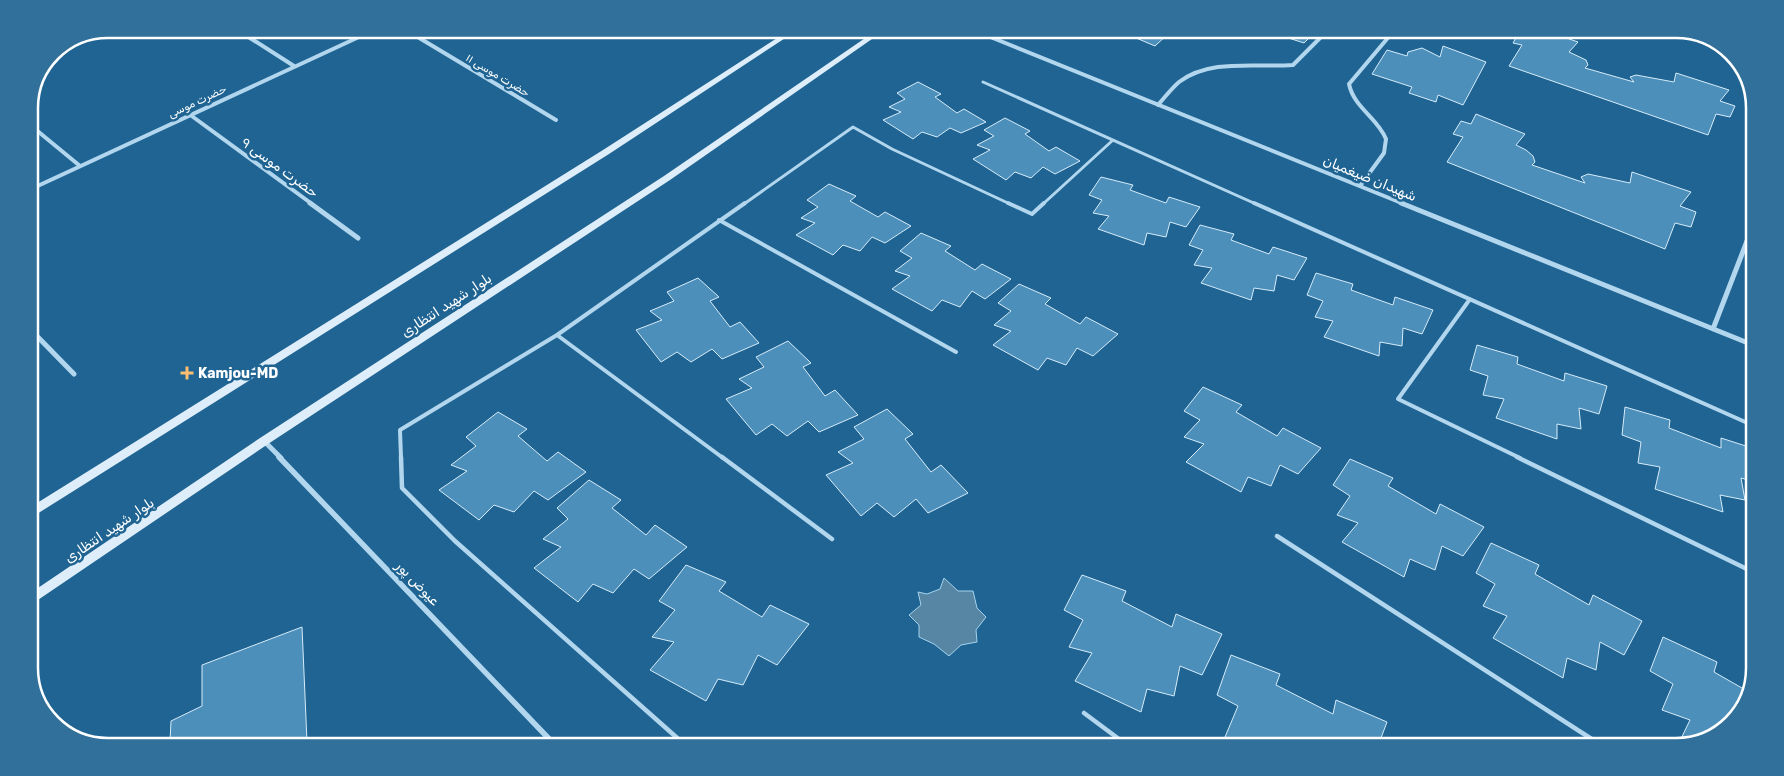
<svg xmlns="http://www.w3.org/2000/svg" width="1784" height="776" viewBox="0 0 1784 776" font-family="Rubik,Cairo,sans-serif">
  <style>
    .water { fill: #5786a5; stroke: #a4d3ef }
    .building { fill: #4c8fba; stroke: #d6ecfa }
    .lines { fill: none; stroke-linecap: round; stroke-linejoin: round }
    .service-far2 { stroke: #b1d6ee; stroke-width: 3 }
    .service-far1 { stroke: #b1d6ee; stroke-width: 4 }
    .service { stroke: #b1d6ee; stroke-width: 4.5 }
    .minor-far2 { stroke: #b1d6ee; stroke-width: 4 }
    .minor-far1 { stroke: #b1d6ee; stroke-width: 5 }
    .minor { stroke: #b1d6ee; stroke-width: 5.5 }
    .secondary { fill: #ddeefa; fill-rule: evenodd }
    .poi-dot { fill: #fbbd71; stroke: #1f6492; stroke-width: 2 }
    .labels { text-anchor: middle; stroke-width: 5; stroke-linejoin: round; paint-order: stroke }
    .far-street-label { font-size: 11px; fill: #fff; stroke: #1f6492 }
    .street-label { font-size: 14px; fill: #fff; stroke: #1f6492 }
    .poi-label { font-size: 14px; font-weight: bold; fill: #fff; stroke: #1f6492; text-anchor: start }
    .rim { fill: none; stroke: #fff; stroke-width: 2.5 }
  </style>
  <rect width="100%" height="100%" fill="#1f6492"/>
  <!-- water -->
  <path class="water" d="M944,578L958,591H973L977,608L986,617L976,630L977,642L961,645L949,656L934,644L919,637V625L909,615L921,605L918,592L927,594L940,589Z"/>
  <!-- building -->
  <path class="building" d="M1122,32L1169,33L1155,46Z
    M1273,33H1314L1304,43Z
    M1518,34H1555L1578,42L1569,52L1586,60L1588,65L1585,68L1634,82L1630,77L1636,75L1674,82L1676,73L1729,90L1720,101L1735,106L1730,117L1716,114L1708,135L1509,66L1522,45L1513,43Z
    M1443,46L1486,62L1463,105L1438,95L1436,102L1409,93L1412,87L1372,74L1387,50L1407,56L1408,52L1422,48L1440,57Z
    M918,82L941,94L935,97L957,113L964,109L986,122L961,133L950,128L937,137L922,132L913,139L883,120L901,112L889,107L905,99L897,93Z
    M1476,114L1525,134L1516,145L1526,150L1533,156L1535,162L1532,165L1585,183L1581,177L1588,174L1630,183L1632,172L1691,192L1680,206L1696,212L1691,227L1675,223L1665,249L1447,162L1463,137L1453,134L1461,121L1471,124Z
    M1005,118L1030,131L1025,134L1049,151L1056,147L1080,161L1055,174L1043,167L1031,178L1015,172L1006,180L973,159L990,150L977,145L994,136L984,130Z
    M1101,177L1133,185L1130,190L1166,203L1169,197L1200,207L1186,227L1170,222L1166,237L1147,233L1144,245L1098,229L1109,216L1093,213L1102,200L1089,195Z
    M829,184L856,196L850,201L878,217L885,212L911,226L885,243L872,237L860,251L843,245L833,255L796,235L815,223L801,218L818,207L807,200Z
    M1200,225L1234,234L1231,240L1269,254L1273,247L1307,258L1294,280L1277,275L1274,291L1254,288L1251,300L1201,283L1212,268L1194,265L1203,250L1189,245Z
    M921,233L951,246L945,251L975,270L982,264L1011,279L985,299L972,291L960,307L942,300L932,311L892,289L910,276L895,271L912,258L900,251Z
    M1316,273L1353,284L1351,290L1393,305L1395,297L1433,310L1422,334L1403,328L1402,346L1380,342L1379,356L1324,337L1333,321L1315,317L1323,301L1307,295Z
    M698,278L719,297L710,301L730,327L740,322L759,343L722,359L712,349L691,362L677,352L661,362L636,330L662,320L650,311L674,301L667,292Z
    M1019,284L1051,298L1045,304L1080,324L1086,317L1118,334L1093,356L1077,348L1066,365L1047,358L1038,370L993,345L1011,331L994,325L1011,311L998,303Z
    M788,341L811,363L803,367L825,396L835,390L858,415L819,432L808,421L787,436L772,424L756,435L726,399L752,388L739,379L764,367L756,357Z
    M1477,345L1518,357L1517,364L1564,381L1565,373L1607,386L1599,414L1579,408L1581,429L1557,424V439L1496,418L1504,399L1483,395L1488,376L1470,370Z
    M1203,387L1242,405L1236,412L1277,436L1283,428L1321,448L1298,474L1280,465L1271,486L1248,477L1241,492L1186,462L1204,444L1184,437L1200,420L1184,411Z
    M1625,407L1670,420L1669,428L1721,448V438L1752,448L1751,481L1741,478L1745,500L1720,495L1723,512L1655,489L1660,467L1638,463L1641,442L1622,435Z
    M887,409L913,434L905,439L931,472L941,465L968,493L928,513L916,499L894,517L877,503L861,516L826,475L853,463L838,452L864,439L854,427Z
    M498,412L527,429L518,436L547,461L558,452L586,472L548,500L534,491L514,512L494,505L479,520L439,490L467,471L451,465L476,446L466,437Z
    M1350,459L1393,478L1388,486L1436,514L1440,504L1484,527L1463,556L1442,546L1435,570L1410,559L1404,577L1342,542L1358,523L1337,515L1350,496L1333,485Z
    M589,480L621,500L612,508L646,535L655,525L687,547L649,579L634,569L613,593L593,584L578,602L534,568L561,547L543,539L568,519L557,508Z
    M1491,543L1539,565L1535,574L1589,605L1593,595L1642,621L1624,655L1600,642L1596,670L1567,658L1563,678L1493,638L1507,616L1483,606L1495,584L1476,573Z
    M686,565L726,582L719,591L762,617L770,605L809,624L777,665L758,655L743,685L718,679L706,701L650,670L674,642L652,637L675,610L659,601Z
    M1082,575L1126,591L1122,601L1172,627L1176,614L1222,634L1202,675L1180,666L1174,696L1147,689L1141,712L1075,681L1092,653L1069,647L1083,620L1064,610Z
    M302,627L307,742H170L171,721L202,706V665Z
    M1663,637L1717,662L1714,672L1749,692V698L1720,734L1677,747L1690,720L1662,710L1673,684L1650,671Z
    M1231,655L1280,674L1276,685L1333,714L1336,700L1387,722L1378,746H1250V744L1225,737L1238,706L1217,695Z"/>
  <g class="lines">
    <!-- service-far2 -->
    <path class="service-far2" d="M983,82L1256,204
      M744,204L853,127L892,149L1010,204
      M1043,204L1113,140"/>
    <!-- service-far1 -->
    <path class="service-far1" d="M1008,203L1032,214L1044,203
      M1254,203L1752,425
      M719,220L956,352
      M1470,299L1398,399L1520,458
      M557,335L723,458
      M401,458L400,430L557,335L745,203"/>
    <!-- service -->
    <path class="service" d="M401,457L402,488L455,541L684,744
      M722,457L832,539
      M1517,457L1751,571
      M1277,536L1604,747
      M1084,713L1127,745"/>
    <!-- minor-far2 -->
    <path class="minor-far2" d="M236,29L294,66
      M406,30L556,120
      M978,32L1404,204
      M1158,105C1165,97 1171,89 1179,82C1211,58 1256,68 1293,65L1325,33
      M189,114L312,204
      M29,124L80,166
      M1360,186L1384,153L1386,139C1378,118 1354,108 1349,84L1392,33
      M29,190L374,30"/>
    <!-- minor-far1 -->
    <path class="minor-far1" d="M310,203L358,238
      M1401,203L1753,345
      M29,328L74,374
      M1713,329L1754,223
      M264,441L281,458"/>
    <!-- minor -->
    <path class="minor" d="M279,457L553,743"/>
    <!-- secondary -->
    <path class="secondary" d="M788,31H796L609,154L29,519V508L603,150Z
      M874,32H882L670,180L268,444L29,606V594L260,438L664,176Z"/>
  </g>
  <!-- markers -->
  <path class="poi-dot" d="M184.5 365.5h5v5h5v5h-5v5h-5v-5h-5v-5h5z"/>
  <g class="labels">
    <!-- far-street labels -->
    <g class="far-street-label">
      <text transform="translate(498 75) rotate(31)" y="4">حضرت موسی ۱۱</text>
      <text transform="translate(197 101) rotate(-25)" y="4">حضرت موسی</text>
    </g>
    <!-- street labels -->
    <g class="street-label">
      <text transform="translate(280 167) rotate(36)" y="5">حضرت موسی ۹</text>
      <text transform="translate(1370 178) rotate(22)" y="5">شهیدان ضیغمیان</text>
      <text transform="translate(446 305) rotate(-33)" y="5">بلوار شهید انتظاری</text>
      <text transform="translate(109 530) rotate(-34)" y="5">بلوار شهید انتظاری</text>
      <text transform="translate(418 583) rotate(46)" y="5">عیوض پور</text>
    </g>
    <!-- poi labels -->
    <g class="poi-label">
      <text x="198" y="378">Kamjou-MD</text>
    </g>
  </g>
  <!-- crop -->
  <path d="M0 0H1784V776H0ZM108 38H1676A70 70 0 0 1 1746 108V668A70 70 0 0 1 1676 738H108A70 70 0 0 1 38 668V108A70 70 0 0 1 108 38Z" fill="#31709b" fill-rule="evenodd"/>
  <path class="rim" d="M108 38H1676A70 70 0 0 1 1746 108V668A70 70 0 0 1 1676 738H108A70 70 0 0 1 38 668V108A70 70 0 0 1 108 38Z"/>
</svg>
